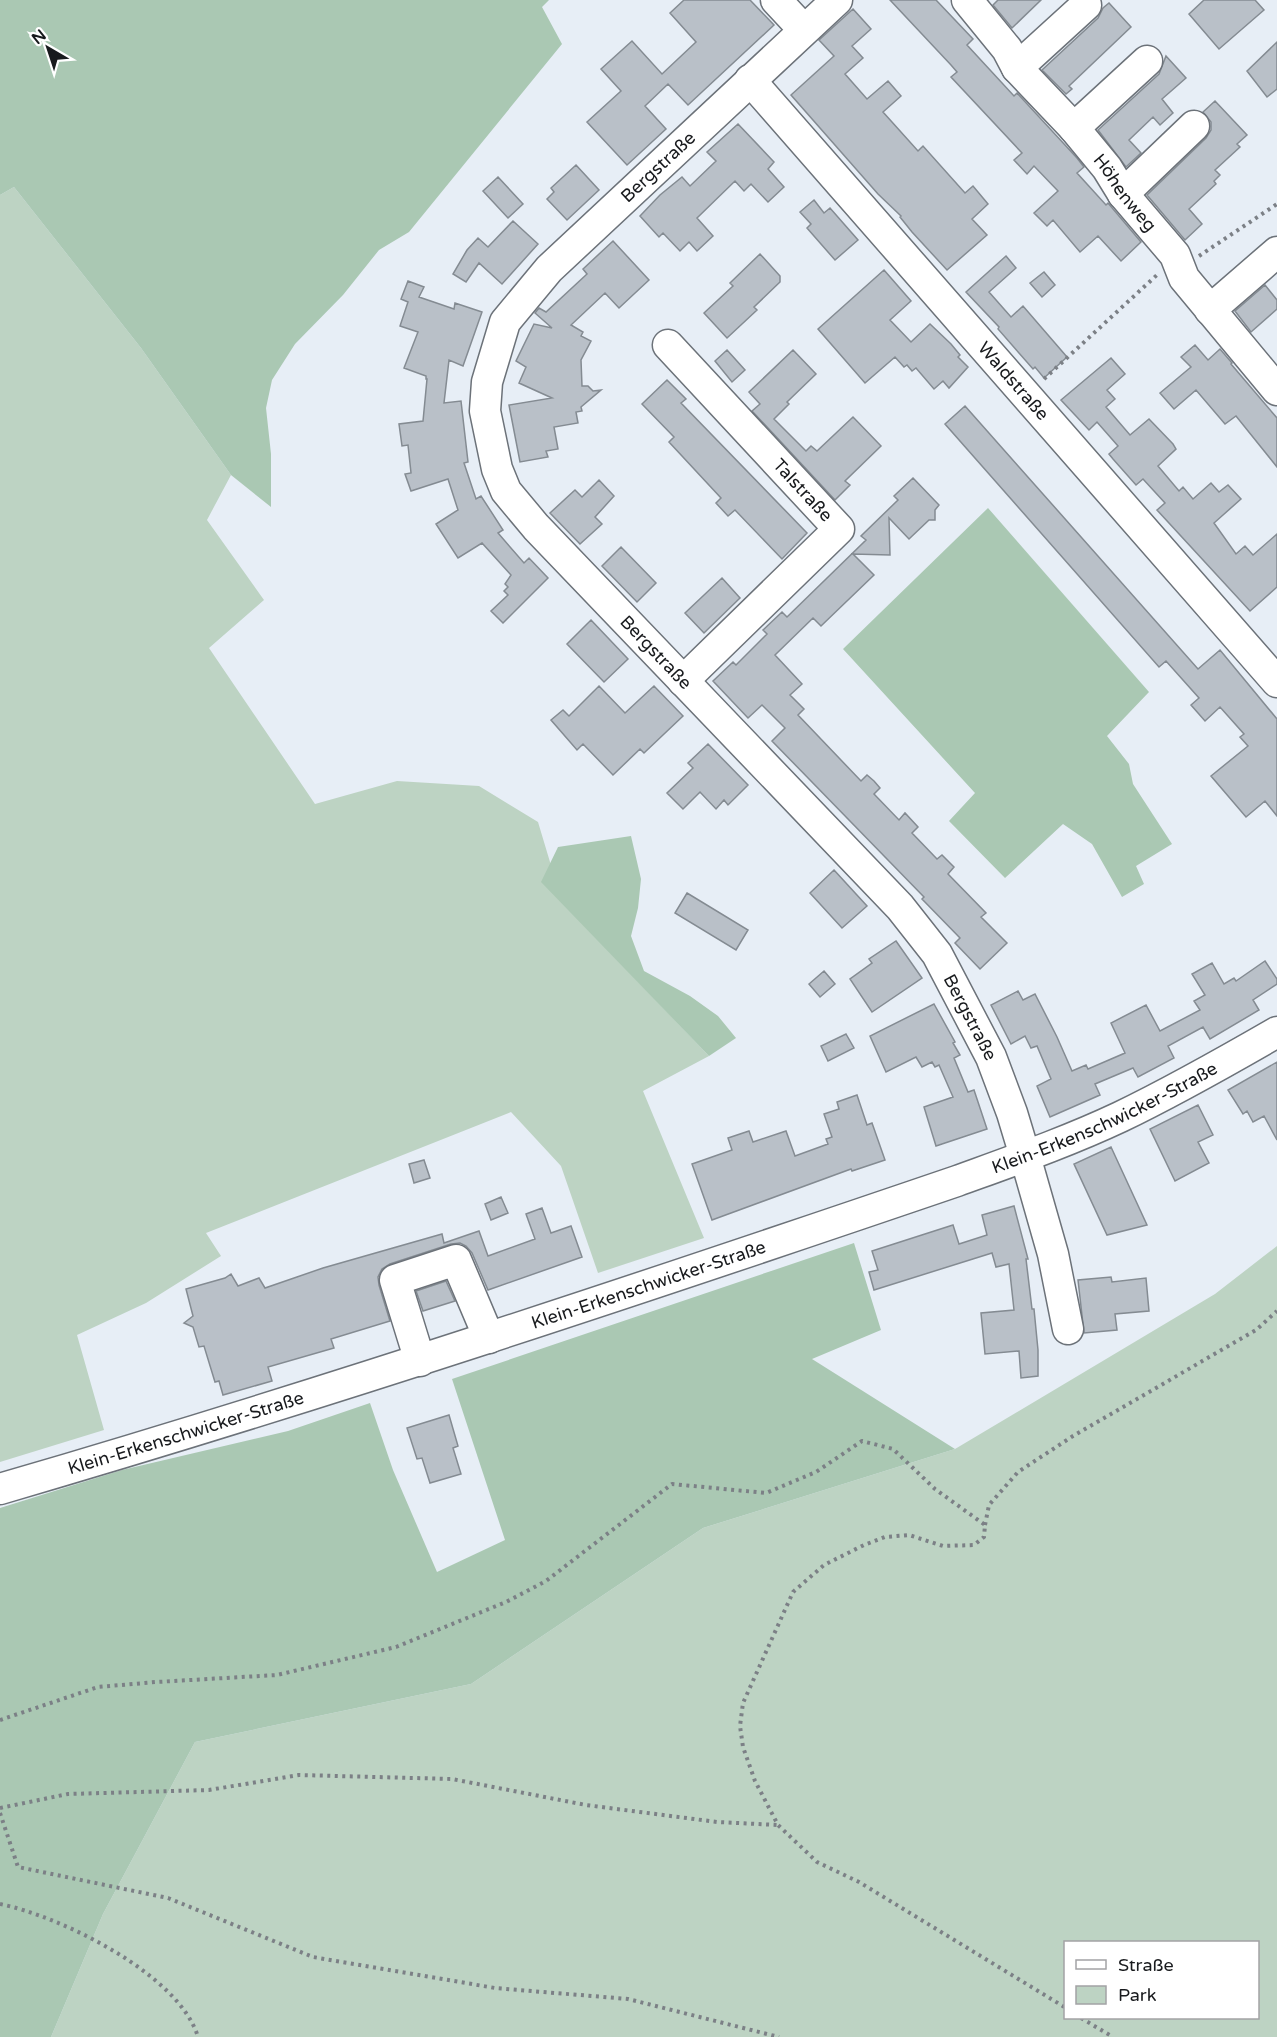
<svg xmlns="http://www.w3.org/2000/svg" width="1277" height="2037" viewBox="0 0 1277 2037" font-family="'Varela Round',sans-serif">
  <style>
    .green { fill: #bdd3c3; fill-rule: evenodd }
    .forest { fill: #aac8b3 }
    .building { fill: #b9c0c8; stroke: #848b92; stroke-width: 1.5 }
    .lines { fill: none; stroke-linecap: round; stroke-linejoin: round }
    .minor-casing { stroke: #6c7279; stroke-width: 33 }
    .path { stroke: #7c8086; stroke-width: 4; stroke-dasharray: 3 4.5; stroke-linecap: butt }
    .minor { stroke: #fff; stroke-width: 30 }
    .labels { text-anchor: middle; stroke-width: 4.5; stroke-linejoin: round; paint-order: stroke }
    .street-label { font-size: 18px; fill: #181a1d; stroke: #fff }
  </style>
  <rect width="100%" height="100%" fill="#e7eef6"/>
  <!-- green -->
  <path class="green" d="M14,187L141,348L231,475L207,520L264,600L209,648L315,804L397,781L479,786L538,822L562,902L709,1056L643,1091L704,1238L598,1273L561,1166L511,1112L206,1233L221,1256L146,1303L77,1335L104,1430L0,1462V195Z
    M1277,1246V2037H51L103,1914L195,1742L471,1684L703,1528L955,1449L1215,1294ZM1066,1942H1258V2018H1066Z"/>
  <!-- forest -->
  <path class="forest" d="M0,0H549L542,7L562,44L409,232L379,250L343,295L295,344L272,380L266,408L271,454V507L231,475L141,348L14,187L0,195Z
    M988,508L1149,692L1107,736L1129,764L1133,784L1172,844L1136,866L1144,884L1122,897L1092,844L1063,824L1005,878L949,821L975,793L843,649Z
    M631,836L641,879L638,908L631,936L644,971L690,996L718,1016L736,1038L709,1056L541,882L558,847Z
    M854,1243L881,1330L812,1359L955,1449L703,1528L471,1684L195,1742L103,1914L51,2037H0V1508L122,1470L288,1431L370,1403L393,1470L437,1572L505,1540L452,1379Z"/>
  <!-- building -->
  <path class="building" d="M684,0H750L774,25L688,105L668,84L645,106L666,129L627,165L587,122L621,91L601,69L632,41L662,74L696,42L670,13Z
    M890,0H936L973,39L967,45L1014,96L1017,93L1077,158L1084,167L1077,173L1106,205L1108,203L1141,242L1121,261L1098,236L1080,252L1053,220L1047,226L1034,213L1058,191L1034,166L1027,174L1014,160L1022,153L951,77L957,72L951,65Z
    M998,0H1041L1012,28L993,5Z
    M1204,0H1255L1264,10L1219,49L1189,14Z
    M1109,3L1131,27L1069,86L1072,89L1066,94L1042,70L1098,18L1103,8Z
    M853,9L871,29L852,46L863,58L845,74L867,99L888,81L901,96L883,112L918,151L923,146L965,193L973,186L988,204L972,219L987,235L947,270L912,232L900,217L901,216L878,194L791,95L834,56L819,40Z
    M1277,42V89L1267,97L1247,71Z
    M1166,56L1186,78L1162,99L1173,113L1160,125L1153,117L1129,140L1141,153L1126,167L1098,130L1159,74Z
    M1215,101L1247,135L1237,144L1240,147L1215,170L1220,175L1214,181L1216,184L1189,209L1202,224L1185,240L1147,195L1206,138L1211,130V122L1203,112Z
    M738,124L774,162L768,169L784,187L768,202L751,184L744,191L735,181L697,218L713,236L697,251L689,242L680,251L663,233L659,237L640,216L660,195L682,177L690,186L716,161L707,152Z
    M576,165L599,190L567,220L547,199L554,192L551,188Z
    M498,177L523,204L508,218L483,191Z
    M814,200L824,213L830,208L858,240L835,260L807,228L811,224L800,212Z
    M513,221L538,244L502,284L479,263L466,282L453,274L467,250L478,238L488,247Z
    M613,241L649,280L619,308L605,293L571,325L583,332L581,336L591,341L581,360L582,386H588L593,391L601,390L581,407L582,411L576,412L578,423L554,427L558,449L546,451L548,457L520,462L509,405L552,398L519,383L526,367L516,361L534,324L552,328L535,313L539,308L546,312L587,274L583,269Z
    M760,254L780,276V282L754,307L757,310L727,338L704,313L733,286L730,283Z
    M1006,256L1016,268L989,292L1011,317L1023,306L1067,357L1044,378L1035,367L1033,369L998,329L999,327L966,292Z
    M884,270L911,301L890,320L911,342L930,324L951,344L960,355L958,357L968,367L949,388L943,381L934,389L916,368L912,371L907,365L904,367L895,357L865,383L818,329Z
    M1044,272L1055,285L1042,297L1030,283Z
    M408,281L424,287L419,297L454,309L455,303L482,312L463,366L449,360L444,403L461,401L468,462L464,463L476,499L481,496L503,530L498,533L524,563L529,558L548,578L503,623L491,611L508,595L504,591L508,587L505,584L511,575L482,543L458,558L436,524L458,510L448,479L411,491L405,474L411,473L408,445L402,446L399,424L423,421L427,379H426V376L404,368L418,332L400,326L408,302L401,299Z
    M1265,285L1277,300V309L1251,332L1235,311Z
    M1195,345L1208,360L1220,349L1232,363L1231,364L1277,418V467L1236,416L1225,424L1196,390L1174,409L1160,393L1191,367L1181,357Z
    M727,350L745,370L732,382L715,361Z
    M793,350L816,374L787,402L789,404L774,419L806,451L811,446L817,451L853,417L881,446L845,481L850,485L835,500L752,411L760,404L749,392Z
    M1111,358L1125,374L1107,390L1115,399L1106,407L1130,435L1149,419L1173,444L1176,449L1158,466L1179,491L1183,487L1193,499L1211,483L1219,492L1228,485L1241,499L1214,523L1236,554L1245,546L1253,555L1277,534V587L1250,611L1157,510L1165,503L1143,479L1136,485L1113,459L1109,454L1118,446L1097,422L1089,430L1061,400Z
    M667,380L686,399L681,403L807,533L782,559L735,510L728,516L716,503L721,498L669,442L674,437L642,404Z
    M965,406L1198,669L1220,650L1277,719V816L1265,801L1246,817L1211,776L1248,746L1240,737L1244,734L1220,707L1205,721L1191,705L1199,698L1166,661L1159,667L945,424Z
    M913,478L939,505L935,510V520H929L909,539L889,518L890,555L853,554L874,575L821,626L813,618L775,655L802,684L790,695L804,709L798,715L861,781L867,775L874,781L880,788L874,794L899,820L905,813L918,827L912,833L937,859L942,855L954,867L948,874L986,913L981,917L1007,943L980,969L955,943L960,938L922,899L924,897L772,741L785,728L762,705L748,718L713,681L733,662L736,665L767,634L763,630L782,612L787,617L866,540L861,536L898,500L894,496Z
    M599,480L614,496L595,517L602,524L580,544L550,513L575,490L582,497Z
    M621,547L656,583L637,602L602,566Z
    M722,578L740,598L704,633L685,613Z
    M591,620L628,659L604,682L567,644Z
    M599,686L625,713L654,686L683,716L644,753L640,749L613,775L583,744L577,750L551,720L563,710L569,716Z
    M708,744L748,785L728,805L724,800L716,809L700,792L683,809L667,793L693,768L688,763Z
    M834,870L867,906L842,928L810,893Z
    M687,893L748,930L736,950L675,913Z
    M896,941L922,978L872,1012L850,979L872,963L869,959Z
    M1265,961L1277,979V984L1253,1000L1259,1010L1210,1039L1203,1027L1168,1046L1174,1058L1138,1077L1133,1068L1095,1084L1100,1095L1050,1117L1037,1086L1051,1079L1037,1046L1031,1048L1025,1036L1011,1044L991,1005L1018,991L1023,1000L1035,994L1057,1037L1072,1071L1086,1065L1088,1069L1125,1053L1111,1023L1146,1005L1160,1031L1200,1010L1194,1001L1205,995L1192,974L1212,963L1224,984L1234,978L1236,981Z
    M824,971L835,984L820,997L809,984Z
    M934,1004L955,1042L953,1043L960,1055L954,1058L968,1092L974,1090L987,1129L936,1146L924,1107L953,1097L939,1065L935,1067L932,1062L922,1067L916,1057L886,1072L870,1036Z
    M846,1034L854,1048L828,1061L821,1046Z
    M1277,1062V1140L1264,1116L1253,1122L1247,1111L1243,1114L1228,1090Z
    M857,1095L867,1125L872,1123L885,1160L852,1171L851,1169L712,1220L692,1164L732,1150L728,1138L749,1131L753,1142L786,1131L795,1156L828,1144L826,1139L832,1137L824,1114L839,1109L837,1102Z
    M1198,1105L1213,1135L1198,1142L1209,1163L1175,1181L1150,1129Z
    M1111,1147L1147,1225L1107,1235L1074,1164Z
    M424,1160L430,1178L414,1183L409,1164Z
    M501,1197L508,1213L491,1220L485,1204Z
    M1014,1206L1028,1259H1026L1032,1309H1034L1038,1350V1376L1021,1378L1019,1351L985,1354L981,1313L1014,1310L1009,1264L996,1267L992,1253L874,1290L869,1272L878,1270L872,1251L953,1225L959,1244L987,1235L982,1215Z
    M542,1208L551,1233L571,1226L582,1257L488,1290L472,1253L466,1246L460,1243L451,1244L390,1264L382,1269L378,1277L379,1285L390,1321L331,1339L334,1348L268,1367L272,1381L223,1395L219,1381L215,1382L204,1346L199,1347L193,1327L184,1323L193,1316L186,1289L225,1278L231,1274L238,1286L259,1278L265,1288L323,1268L442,1234L444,1243L479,1231L488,1256L535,1239L526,1214Z
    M1111,1277L1112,1282L1146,1278L1149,1311L1115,1314L1117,1330L1084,1333L1078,1280Z
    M446,1281L455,1301L423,1311L416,1291Z
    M449,1415L458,1446L453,1448L461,1474L430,1483L422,1458L417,1459L407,1428Z"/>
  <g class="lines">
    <!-- minor casing -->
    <g class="minor-casing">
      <g id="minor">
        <path d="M776,0L804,30"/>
        <path id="s1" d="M837,0L549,269L505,322L487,382L485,411L497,469L506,491L536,527L900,907L937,954L991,1057L1012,1113L1025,1156L1053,1254L1068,1329"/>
        <path id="s2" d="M967,0L1007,49L1017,68L1074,128L1107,168L1123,194L1175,255L1184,278L1277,390"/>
        <path d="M1017,68L1086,5"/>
        <path id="s3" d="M750,80L1277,682"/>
        <path d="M1074,128L1147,61"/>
        <path d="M1123,194L1194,126"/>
        <path d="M1210,310L1277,252"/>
        <path id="s4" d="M668,345L839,529L683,681"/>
        <path d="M420,1361L395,1280L456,1260L489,1338"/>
        <path id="s5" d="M0,1489C322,1395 640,1289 957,1181C1012,1161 1067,1142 1120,1117C1174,1091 1225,1062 1277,1032"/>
      </g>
    </g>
    <!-- path -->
    <path class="path" d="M1199,256L1277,204
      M1044,379L1158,274
      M985,1525L989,1505L1018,1472L1073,1436L1256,1330L1277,1311
      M0,1720L98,1687L156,1682L277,1675L396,1647L506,1602L546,1581L672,1484L766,1493L816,1472L862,1441L893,1449L935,1489L985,1525L984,1537L974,1545L943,1546L909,1535L885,1537L864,1545L824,1565L793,1592L743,1703L740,1726L743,1747L755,1781L778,1825L817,1862L859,1882L1066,2008
      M0,1808L68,1794L209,1790L299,1775L452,1779L586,1805L717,1822L778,1825
      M0,1813L18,1867L168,1898L313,1957L495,1988L628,1999L779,2037
      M0,1904C60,1916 179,1974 198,2037
      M1081,2018L1113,2037"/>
    <!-- minor -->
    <use href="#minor" class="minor"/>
  </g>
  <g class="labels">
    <!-- street labels -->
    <g class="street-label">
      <text transform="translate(658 167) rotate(-43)" y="6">Bergstraße</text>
      <text dy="6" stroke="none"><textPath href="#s2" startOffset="250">Höhenweg</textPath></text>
      <text dy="6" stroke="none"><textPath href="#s3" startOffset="400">Waldstraße</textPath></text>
      <text dy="6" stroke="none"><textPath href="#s4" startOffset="198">Talstraße</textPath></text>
      <text dy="6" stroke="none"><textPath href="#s1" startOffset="858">Bergstraße</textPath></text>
      <text dy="6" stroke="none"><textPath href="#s1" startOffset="1342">Bergstraße</textPath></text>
      <text dy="6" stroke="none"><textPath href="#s5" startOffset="1166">Klein-Erkenschwicker-Straße</textPath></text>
      <text dy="6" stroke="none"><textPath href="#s5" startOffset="680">Klein-Erkenschwicker-Straße</textPath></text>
      <text dy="6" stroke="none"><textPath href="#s5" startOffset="194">Klein-Erkenschwicker-Straße</textPath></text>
    </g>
  </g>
  <!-- legend -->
  <rect x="1064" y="1941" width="195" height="78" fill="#ffffff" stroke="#a3a3a5" stroke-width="1.5"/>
  <rect x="1076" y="1960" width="30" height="9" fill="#ffffff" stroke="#a3a3a5" stroke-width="1.5"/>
  <text x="1118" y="1971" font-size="18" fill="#181a1d">Straße</text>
  <rect x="1076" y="1986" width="30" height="18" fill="#bdd3c3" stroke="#a3a3a5" stroke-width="1.5"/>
  <text x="1118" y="2001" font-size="18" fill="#181a1d">Park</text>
  <!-- north arrow -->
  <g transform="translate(48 48) rotate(321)" stroke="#ffffff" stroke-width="4.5" paint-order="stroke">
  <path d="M0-4.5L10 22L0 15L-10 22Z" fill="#181a1d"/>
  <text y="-9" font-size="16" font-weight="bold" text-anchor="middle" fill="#181a1d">N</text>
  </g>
</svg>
